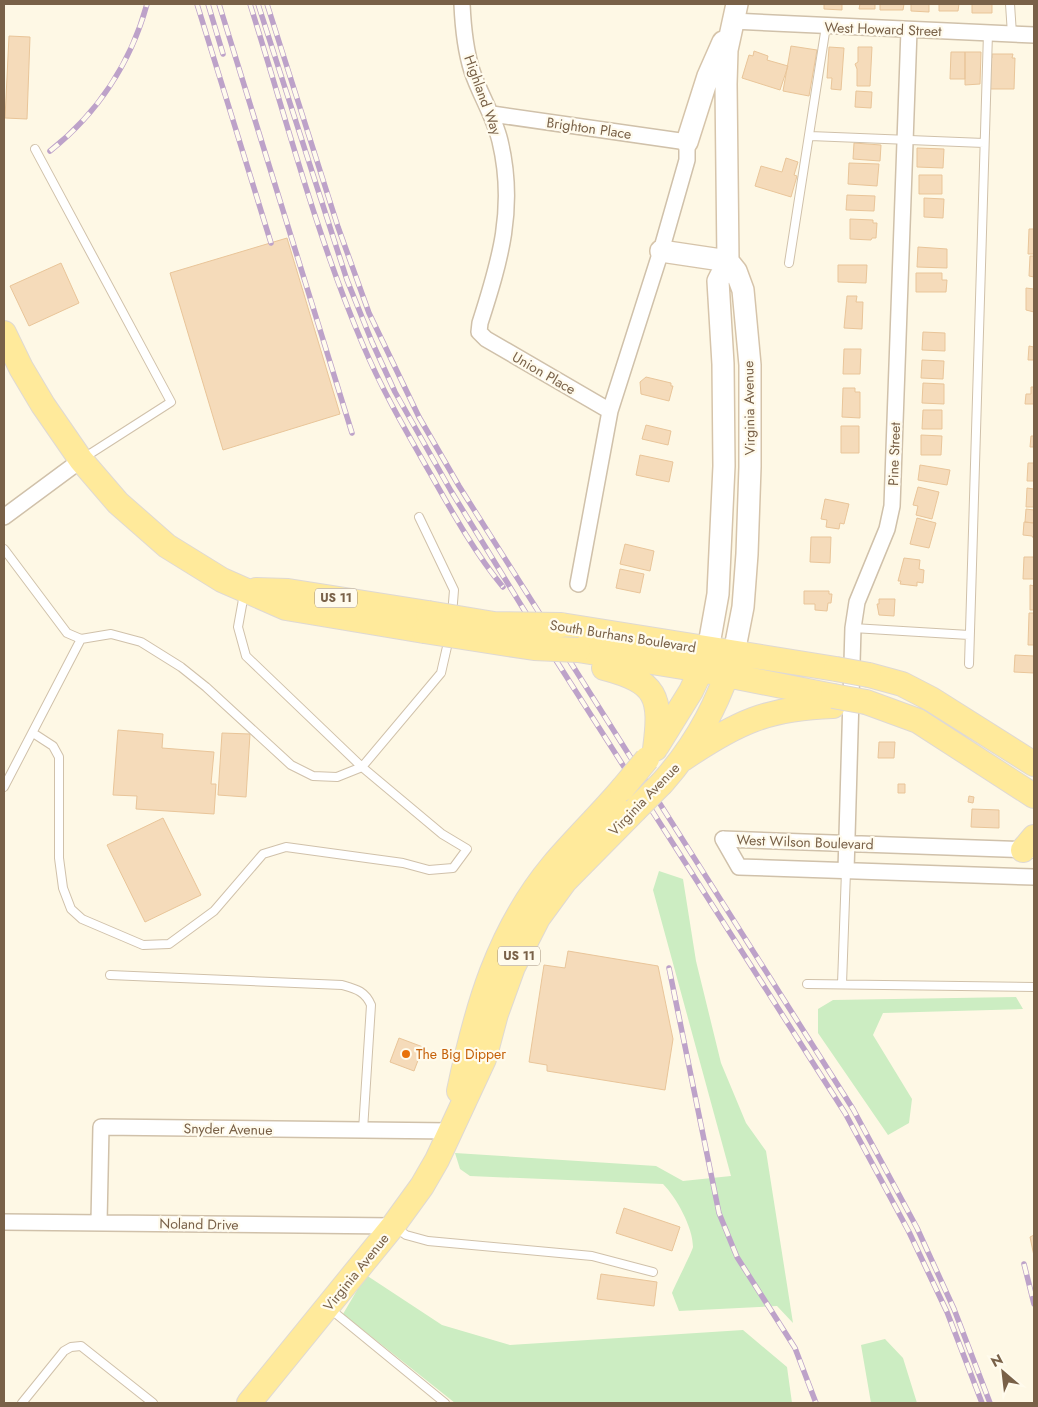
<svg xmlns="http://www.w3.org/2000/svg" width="1038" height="1407" viewBox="0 0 1038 1407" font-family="Jost,sans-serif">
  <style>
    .green { fill: #ccedc2 }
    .building { fill: #f5dbba; stroke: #e9c599 }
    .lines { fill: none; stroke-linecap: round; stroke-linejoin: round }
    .lane-casing { stroke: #d0c1aa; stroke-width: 10 }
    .street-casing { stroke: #d0c1aa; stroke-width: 18 }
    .secondary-casing { stroke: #d6c4aa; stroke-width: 24 }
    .primary-casing { stroke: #dfd9d3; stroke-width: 26 }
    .lane { stroke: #fff; stroke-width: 8 }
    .street { stroke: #fff; stroke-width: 15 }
    .secondary { stroke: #fff; stroke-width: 21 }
    .primary { stroke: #ffea9b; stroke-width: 24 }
    .rail-casing { stroke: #bda2c9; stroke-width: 5.5 }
    .rail { stroke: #fffbed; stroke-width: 4; stroke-dasharray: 11; stroke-linecap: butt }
    .primary-bridge-casing { stroke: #dfd9d3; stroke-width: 26; stroke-linecap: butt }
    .primary-bridge { stroke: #ffea9b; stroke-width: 24 }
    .food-dot { fill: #e8710a; stroke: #fffbed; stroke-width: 2 }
    .labels { text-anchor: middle; stroke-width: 4.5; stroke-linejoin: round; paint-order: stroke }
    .shield { fill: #fffbed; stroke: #a18f7a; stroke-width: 1 }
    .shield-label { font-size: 12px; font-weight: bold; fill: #796148 }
    .street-label { font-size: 14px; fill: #796148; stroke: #fffbed }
    .food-label { font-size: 14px; fill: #c56008; stroke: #fffbed; text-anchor: start }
  </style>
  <rect width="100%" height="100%" fill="#fef8e5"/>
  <!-- green -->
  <path class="green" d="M659,871L683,879L696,961L721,1063L746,1123L766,1151L793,1323L777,1306L679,1311L672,1293C675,1285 692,1252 693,1247C693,1227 676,1197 663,1184L470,1176L460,1169L455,1153L656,1166L683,1181L731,1176L653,890Z
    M1016,997L1023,1009L883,1013L873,1035L912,1099L909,1123L888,1135L818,1033V1009L833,1000Z
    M366,1275L442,1325L510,1345L743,1330L787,1367L792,1403H455L343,1314Z
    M885,1339L903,1358L917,1403H871L861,1345Z"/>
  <!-- building -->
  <path class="building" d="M824,4H842V10L824,9Z
    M855,4H875V9H859L860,4Z
    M880,4H904L903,10H880Z
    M911,4H929V12L911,11Z
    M939,4H959L958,11H939Z
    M972,4H992V13H972Z
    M9,36L30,37L27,119L5,118Z
    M791,46L817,50L809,96L783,91Z
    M829,47L844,48L841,90L831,89L832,78H827Z
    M858,47H872L870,86H857V69L855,64L858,62Z
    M754,51L768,56L767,60L788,66L780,90L742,78L749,55L753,56Z
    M951,52H965V79H950Z
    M965,52H981L980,84L965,85Z
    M992,54H1013L1012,58H1015L1014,89H989L990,58H992Z
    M856,91L872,92L871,108L855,107Z
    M854,143L881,145L880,161L853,159Z
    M917,148L944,149L943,168L917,167Z
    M786,158L798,162L794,175L797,176L791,197L755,186L761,166L782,172Z
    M849,163L879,164L877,186L848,184Z
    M919,175H942V194H919Z
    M847,195L875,196L874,211L846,210Z
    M924,198L944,199L943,218L924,217Z
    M850,219L873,220V223H877L876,238H872L871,240L850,239Z
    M1029,229H1034V254H1028Z
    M287,238L340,414L223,450L170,273Z
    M918,247L947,249V268L917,267Z
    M1030,256H1034V277L1029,276Z
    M61,263L79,303L29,326L10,286Z
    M838,265H867L866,283L838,282Z
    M916,273H942V280H947L946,292H916Z
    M1026,288L1034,289V312L1026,310Z
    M847,296H857L856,302H863L862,329L844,328Z
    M923,332L945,333V351L922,350Z
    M1029,346L1034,347V360H1028Z
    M844,349H861L860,374H843Z
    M922,360L944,361L943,379L921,378Z
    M646,377L671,383V386H673L669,401L641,394L640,382Z
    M923,383L944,384V404L922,403Z
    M1031,387H1034V404H1025L1026,394H1031Z
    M843,388H855V392H860V418L842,417Z
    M923,410H942V429H922Z
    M646,425L671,431L668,445L642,439Z
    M841,426H859V453H841Z
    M921,435L942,436L941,455H921Z
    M1031,436H1034V447H1030Z
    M640,455L673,462L669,482L636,475Z
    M1028,463H1034V481H1027Z
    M920,465L950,470L947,485L918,480Z
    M918,487L939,492L932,519L916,515L918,506L913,505Z
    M1027,488L1034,489V507H1026Z
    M825,499L849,504L844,524L840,523L839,529L826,527L827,520L821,519Z
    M1026,509L1034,510V523L1025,522Z
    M917,518L936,523L929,548L910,544Z
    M1024,522L1034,523V539L1032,536L1023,535Z
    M811,537H831L830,563L810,562Z
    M625,544L654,551L650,571L620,564Z
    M1024,557H1034V579H1023Z
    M904,558L920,560L919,569L924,570L923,583L917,582V586L900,584L901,581H898Z
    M620,569L644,574L640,593L616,588Z
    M1030,585L1034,586V610H1030Z
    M804,591H829V594H832L831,603H828L827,611L815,610V604H804Z
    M879,599H895L894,616L879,615L877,604H879Z
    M1029,613H1034V645H1028Z
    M1015,655L1034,656V673L1014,672Z
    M118,730L163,734L162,748L214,752L211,784H216L214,814L136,809L137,796L113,795Z
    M222,733L250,734L246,797L218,795Z
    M879,742H895L894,758H878Z
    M898,784H905V793H898Z
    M969,796L974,797L973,803L968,802Z
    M972,809L999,810V828L971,827Z
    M163,818L201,895L145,922L107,845Z
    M568,951L658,966L673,1039L665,1090L547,1071V1065L529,1062L544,965L565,968Z
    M399,1038L423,1047L414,1071L390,1062Z
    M624,1208L680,1227L672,1251L616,1233Z
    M1034,1235V1256L1030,1237Z
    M601,1274L657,1282L654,1306L597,1299Z"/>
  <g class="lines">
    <!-- lane casing -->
    <g class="lane-casing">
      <path id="lane" d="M1010,4L1012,34
        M810,136L984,143
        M35,149L171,402L82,459
        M789,263L826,26
        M419,517L454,590L452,615
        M4,549L67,633L81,639L111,634L141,642L181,667L206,687L291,765L313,776L337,777L362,767L441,673L449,638
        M853,628L969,635
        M969,664L988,33
        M33,733L53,746L59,757V858L63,888L71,909L82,919L143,945L169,944L214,911L263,854L286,847L403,863L429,870L453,868L467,849L442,834L362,767L246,656L238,627L244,594
        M4,787L81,639
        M110,975L342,985C356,989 365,991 371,1005L363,1130
        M807,984L1034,987
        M842,984L846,871
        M395,1227L406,1235L428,1241L592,1256L653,1272
        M329,1308L445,1403
        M22,1403L64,1351L71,1347L81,1346L153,1403"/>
    </g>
    <!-- street casing -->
    <g class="street-casing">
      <path id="street" d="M462,4C463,27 465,49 472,71C480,95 494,116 500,141C516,208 500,261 480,323L479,332L486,339L610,411
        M732,21L1034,35
        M492,114L687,142V160L661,251L610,411L578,584
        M4,517L81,460
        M723,839L739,867L1034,877
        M723,839L1032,850
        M846,871L853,628L857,602L887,529L892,506L909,30
        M4,1222L393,1226
        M99,1222L101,1127L451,1131"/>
    </g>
    <!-- secondary casing -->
    <g class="secondary-casing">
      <path id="secondary" d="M687,142L708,76L723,42
        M661,251L728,261
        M728,261L736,271L743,290L750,365V467L747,554L743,607L734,653
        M703,665L708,650L718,594L724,466L723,364L718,281L728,261L726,84L727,50L737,4"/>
    </g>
    <!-- primary casing -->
    <g class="primary-casing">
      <path id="primary" d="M4,333L21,368L43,405L81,460L118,503L167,546L222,580L286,608L424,631
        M256,590L288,591L428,613
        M561,625L836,669
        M578,650L701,670L833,696
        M604,668C657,682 662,696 655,749
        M869,675L902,684L931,699L1034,764
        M866,702L918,721L1034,796
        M657,746L691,691L701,670
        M683,759C736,723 767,708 833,706
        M662,783C694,747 717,707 731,661
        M1023,850L1034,837
        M459,1091C476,1009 498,931 553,865C575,839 600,815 622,789
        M249,1403L393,1226L422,1186L437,1160L484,1059L496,1014L513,967L538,918L565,881L635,810"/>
    </g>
    <!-- lane -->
    <use href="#lane" class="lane"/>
    <!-- street -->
    <use href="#street" class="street"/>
    <!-- secondary -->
    <use href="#secondary" class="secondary"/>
    <!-- primary -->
    <use href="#primary" class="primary"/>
    <!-- rail casing -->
    <g class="rail-casing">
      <path id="rail" d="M197,4L271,243
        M208,4L223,54
        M219,4L352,433
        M250,4C286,118 316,235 363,345C382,390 406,431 430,473C452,512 475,553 503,587
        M258,4L347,280L372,342L395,392L451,491L529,618L845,1113L909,1232L947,1312L982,1403
        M267,4L338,227L369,313L419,417L459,486L853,1109L917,1228L954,1309L990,1403
        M50,151C98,113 131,62 147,4
        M669,968L719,1213L737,1257L795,1348L816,1403
        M1024,1264L1034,1304"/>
    </g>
    <!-- rail -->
    <use href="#rail" class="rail"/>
    <!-- primary-bridge casing -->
    <g class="primary-bridge-casing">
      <path id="primary-bridge" d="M428,613L494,624L561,625
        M424,631L534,648L578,650
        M836,669L869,675
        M833,696L866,702
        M622,789L647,759
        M635,810L662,783"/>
    </g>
    <!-- primary-bridge -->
    <use href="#primary-bridge" class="primary-bridge"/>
  </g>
  <!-- markers -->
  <circle class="food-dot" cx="406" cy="1054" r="5"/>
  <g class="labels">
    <!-- shield labels -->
    <g class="shield">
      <rect x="315" y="588.5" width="42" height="19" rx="4"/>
      <rect x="498" y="946.5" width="42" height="19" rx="4"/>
    </g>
    <g class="shield-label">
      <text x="336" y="602">US 11</text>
      <text x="519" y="960">US 11</text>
    </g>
    <!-- street labels -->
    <g class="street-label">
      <text transform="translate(883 29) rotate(2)" y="5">West Howard Street</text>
      <text transform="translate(483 95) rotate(70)" y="5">Highland Way</text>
      <text transform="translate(589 128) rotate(8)" y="5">Brighton Place</text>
      <text transform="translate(544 373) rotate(30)" y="5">Union Place</text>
      <text transform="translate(749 408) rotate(-91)" y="5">Virginia Avenue</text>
      <text transform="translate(894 454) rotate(-88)" y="5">Pine Street</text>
      <text transform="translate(623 636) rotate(9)" y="5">South Burhans Boulevard</text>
      <text transform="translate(644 799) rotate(-46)" y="5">Virginia Avenue</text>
      <text transform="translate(805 842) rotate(2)" y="5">West Wilson Boulevard</text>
      <text transform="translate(228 1129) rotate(1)" y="5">Snyder Avenue</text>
      <text transform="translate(199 1224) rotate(1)" y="5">Noland Drive</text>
      <text transform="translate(356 1272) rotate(-51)" y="5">Virginia Avenue</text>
    </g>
    <!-- food labels -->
    <g class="food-label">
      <text x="416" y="1059">The Big Dipper</text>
    </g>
  </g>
  <!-- border -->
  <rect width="1038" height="1407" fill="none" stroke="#796148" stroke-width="10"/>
  <!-- north arrow -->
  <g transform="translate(1003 1372) rotate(332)" stroke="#fffbed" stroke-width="4" paint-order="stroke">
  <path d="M0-4L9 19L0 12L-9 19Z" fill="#796148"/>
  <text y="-8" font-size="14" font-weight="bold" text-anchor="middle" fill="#796148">N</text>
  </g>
</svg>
